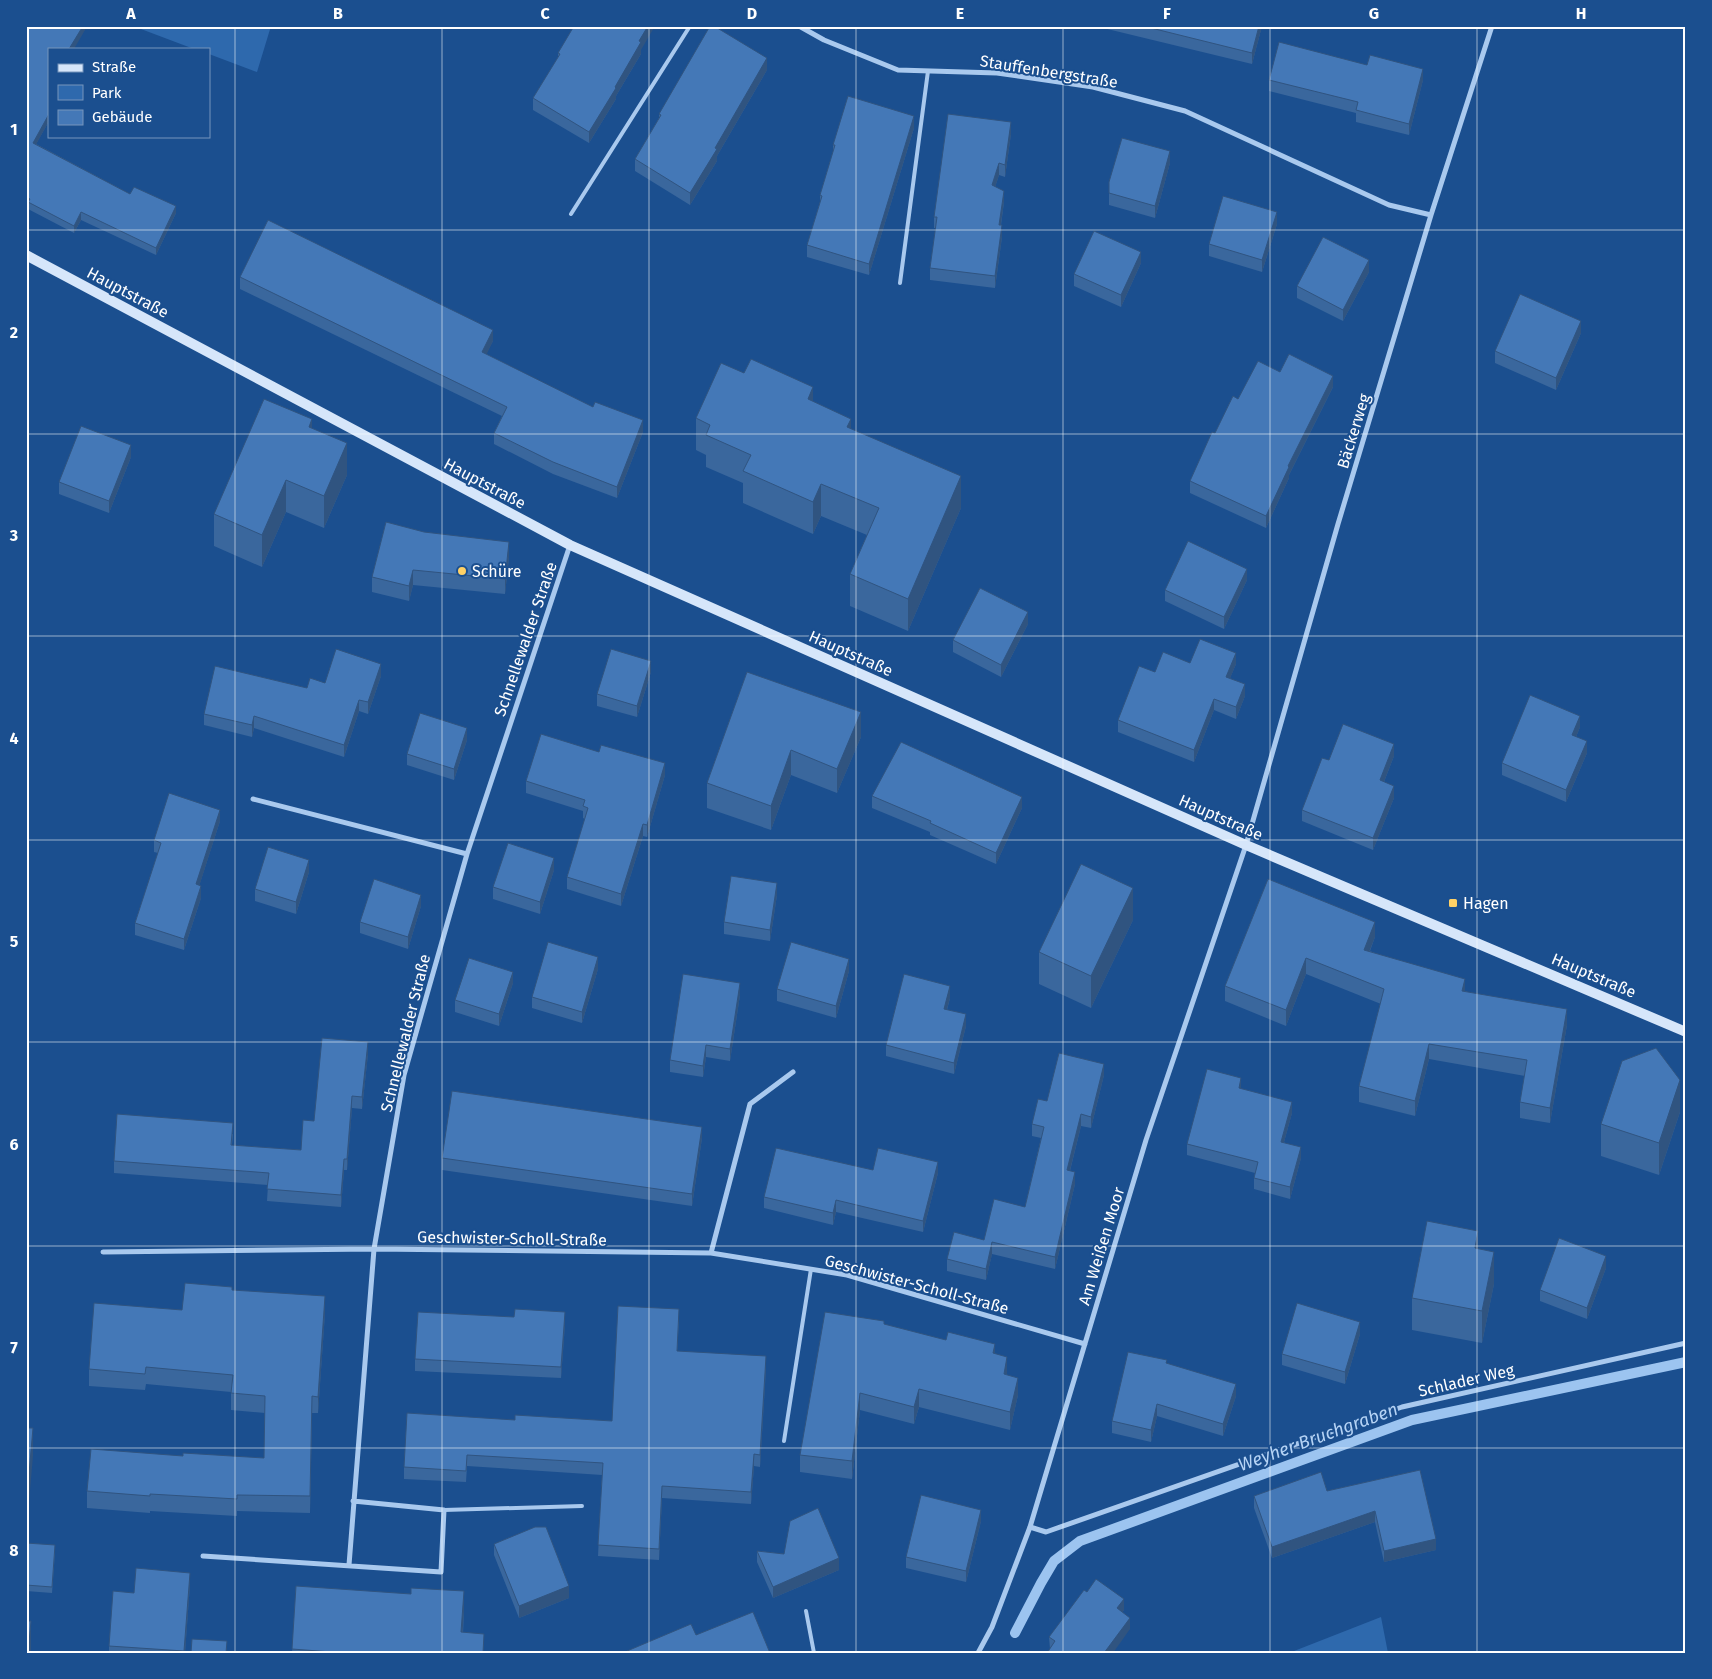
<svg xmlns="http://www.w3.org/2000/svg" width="1712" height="1679" viewBox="0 0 1712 1679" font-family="'Fira Sans',sans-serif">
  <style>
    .green { fill: #2e69ad }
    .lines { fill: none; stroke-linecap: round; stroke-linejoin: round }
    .stream { stroke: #9cc4f0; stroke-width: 10 }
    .service { stroke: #a9c9ee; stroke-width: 4 }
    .minor { stroke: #a9c9ee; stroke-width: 5 }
    .secondary { stroke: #d6e6fa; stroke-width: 10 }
    .wall { fill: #3a679d }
    .shaded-wall { fill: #305480 }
    .building { fill: #4478b7; stroke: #305480 }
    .grid { fill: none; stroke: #fff; stroke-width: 1; stroke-opacity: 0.55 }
    .poi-dot { fill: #ffd166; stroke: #1b4f8f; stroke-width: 2 }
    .labels { text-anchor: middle; stroke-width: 4; stroke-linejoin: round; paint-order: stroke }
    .street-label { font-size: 16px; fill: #fff; stroke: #1b4f8f }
    .poi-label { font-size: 16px; fill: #fff; stroke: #1b4f8f; text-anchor: start }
    .water-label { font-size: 18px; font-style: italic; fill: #b5d3f5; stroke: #1b4f8f }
    .neatline { fill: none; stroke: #fff; stroke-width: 2 }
    .grid-label { font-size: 16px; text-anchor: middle; font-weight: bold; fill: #fff }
  </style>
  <rect width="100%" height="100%" fill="#1b4f8f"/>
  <!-- green -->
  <path class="green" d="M133,26H271L257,72L209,54V49H194Z
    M1381,1617L1388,1653H1289Z"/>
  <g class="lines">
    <!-- stream -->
    <path class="stream" d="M1015,1633L1041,1583L1054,1561L1080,1541L1412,1420L1686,1362"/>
    <!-- service -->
    <path class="service" d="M571,214L690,26
      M900,283L928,71
      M784,1441L811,1269
      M444,1510L582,1506
      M806,1611L814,1653"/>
    <!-- minor -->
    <path class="minor" d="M799,26L824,40L898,70L997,73L1093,87L1185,111L1389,205L1431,215
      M253,799L467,854
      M103,1252L374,1249L711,1253L847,1275L1085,1344
      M711,1253L750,1104L793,1072
      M1030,1527L1046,1532L1402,1407L1686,1343
      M203,1556L441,1572L444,1510L353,1501
      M349,1565L374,1249L404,1075L467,854L570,545
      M978,1653L992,1627L1030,1527L1146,1140L1246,845L1338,524L1431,215L1492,26"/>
    <!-- secondary -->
    <path class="secondary" d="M26,255L570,545L1246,845L1686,1032"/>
  </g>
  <!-- wall -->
  <path class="wall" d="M26,26H85V30L49,49V121L36,144L130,194L176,213L156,255L81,220L74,233L28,209V205L26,204Z
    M1099,26H1262L1252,64L1099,27Z
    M641,50V54L616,96V99L589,143L533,110V98L558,58V53Z
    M767,70L717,156V161L690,205L635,171V159L659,118V114Z
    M1269,80H1423L1409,135L1356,122V113L1269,91Z
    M914,128L869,275L807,257V245L820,202V195L833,152V145Z
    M1011,134L1005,177L999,175L995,187L1004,202L1001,225L1002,237L995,288L930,280V268L936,228H934V217Z
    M1170,163L1155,218L1109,205V182Z
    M1277,224L1262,272L1209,256V244Z
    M1141,263L1121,307L1074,286V274Z
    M1369,272L1343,321L1297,298V286Z
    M240,277L493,341L486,354L643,432L617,498L553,474L494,444V433L502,416L240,289Z
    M1581,333L1556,390L1495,363V351Z
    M1280,372L1333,387L1289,475V478L1266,528L1190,493V481L1215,433Z
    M744,373L813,402L961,508L908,631L850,606V574L867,535L821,516L813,534L743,503V483L706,467V455L696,450V418Z
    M312,428L347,475L324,528L286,512L262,567L214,546V514Z
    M131,457L109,513L59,494V482Z
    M386,522L509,557L505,594L413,585L409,601L372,592V577Z
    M1247,580L1224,629L1165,601V590Z
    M1028,624L1001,677L953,652V640Z
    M1190,663L1236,664L1230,678L1245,696L1236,719L1214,710L1194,762L1118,732V720L1155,672Z
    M651,672L637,717L597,706V694Z
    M747,672L861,737L837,793L791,775L771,830L707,808V783Z
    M381,676L368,714L359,711L344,757L254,728L252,737L204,725V714L325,683Z
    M1580,727L1576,737L1587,753L1566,802L1502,775V763Z
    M467,740L454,780L407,765V754Z
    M1394,756L1384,782L1394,798L1373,850L1302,821V810L1329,760Z
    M665,775L647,837L643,836L621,906L567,889V877L585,819L583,818V811L526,793V781Z
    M872,796L1022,808L996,864L930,835V832L872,808Z
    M220,821L199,886L201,898L184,950L135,935V923L158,853L154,852V840Z
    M554,870L540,914L493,899V887Z
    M309,872L296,914L255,901V889Z
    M1268,879L1375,937L1370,951L1465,991L1567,1025L1550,1123L1520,1118V1102L1525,1076L1429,1059L1415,1116L1359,1102V1086L1381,1004L1306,974L1286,1026L1225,1001V986Z
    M777,895L770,941L724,934V922Z
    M421,906L408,949L360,933V922Z
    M1133,920L1091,1008L1039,984V952Z
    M598,969L582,1023L532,1008V997Z
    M849,971L836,1018L777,1001V989Z
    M513,983L499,1026L455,1012V1000Z
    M740,995L730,1061L706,1057L703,1077L670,1072V1060Z
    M950,998L947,1010L966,1026L954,1074L886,1056V1045Z
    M368,1054L362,1109L352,1108L347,1170H344L341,1207L267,1201L268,1185L114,1173V1161L233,1134L232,1145L301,1150L314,1121Z
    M1104,1075L1091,1128L1081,1126L1070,1171L1075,1184L1055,1269L992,1254L986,1280L947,1271V1259L984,1240L1025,1207L1041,1138L1032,1136V1124L1047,1101Z
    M1241,1089L1292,1113L1284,1142L1301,1158L1290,1199L1254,1189V1178L1255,1173L1187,1155V1144Z
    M1680,1112L1659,1175L1601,1156V1124Z
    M702,1138L692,1206L442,1170V1158Z
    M873,1170L938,1173L923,1232L836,1212L833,1225L764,1208V1197Z
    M1478,1249L1494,1284L1482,1343L1412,1330V1298Z
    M1606,1268L1587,1319L1540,1301V1290Z
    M232,1290L325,1313L318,1413H312L310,1513L237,1511V1516L150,1511V1513L87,1508V1491L183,1456L264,1458L265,1413L231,1410V1392L146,1384L145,1390L89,1386V1369L182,1310Z
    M679,1321L677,1351L766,1368L760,1467L754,1466L751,1504L662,1498L659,1560L598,1556L602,1475L467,1466L466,1482L404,1479V1467L515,1420L612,1421Z
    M565,1324L561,1378L415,1371V1359Z
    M884,1325L995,1354L1018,1395L1010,1430L919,1407L914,1424L860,1410L852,1479L800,1472V1455Z
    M1360,1334L1345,1384L1282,1365V1354Z
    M1167,1363L1236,1396L1223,1436L1157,1416L1151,1442L1112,1433V1421Z
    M1420,1470L1436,1550L1384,1562L1375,1522L1272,1558L1254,1508V1496L1327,1491Z
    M981,1521L966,1582L906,1568V1557Z
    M26,1543L55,1551L52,1593L26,1591Z
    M494,1544L569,1598L519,1618L494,1555Z
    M757,1551L784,1554L839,1570L773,1598L757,1562Z
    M190,1584L185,1653H109V1646L134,1593Z
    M296,1586L464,1612L463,1633L484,1653H292Z
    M1087,1592L1124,1610L1122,1612L1130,1629L1050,1649L1049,1637Z"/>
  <!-- shaded-wall -->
  <path class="shaded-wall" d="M83,26H85V30L74,49H69Z
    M648,26H655L641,50V54L616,96V99L589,143V132L639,41Z
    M1259,26H1262L1252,64V53Z
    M767,58V70L717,156V161L690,205V193L715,148Z
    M1423,69V80L1409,135V124Z
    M49,114V121L33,150V143Z
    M914,116V128L869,275V264Z
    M1011,122V134L1005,177V165Z
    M1170,151V163L1155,218V206Z
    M999,163V175L992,197V185Z
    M1004,191V202L999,237V225Z
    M176,206V213L156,255V248Z
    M81,212V220L74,233V226Z
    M1277,212V224L1262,272V260Z
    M1002,225V237L995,288V276Z
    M1141,252V263L1121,307V295Z
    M1369,260V272L1343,321V310Z
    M1581,321V333L1556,390V378Z
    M493,330V341L482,364V352Z
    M1333,376V387L1289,475V478L1266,528V516L1288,466Z
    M813,387V419L808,399Z
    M312,419V451L309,427Z
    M851,419V451L847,427Z
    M643,420V432L617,498V487Z
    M347,443V475L324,528V496Z
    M131,445V457L109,513V501Z
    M961,476V508L908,631V599Z
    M286,480V512L262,567V535Z
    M821,484V516L813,534V502Z
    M509,542V557L505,594V579Z
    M1247,569V580L1224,629V617Z
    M413,570V585L409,601V586Z
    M1028,612V624L1001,677V665Z
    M1236,653V664L1226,688V677Z
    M651,661V672L637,717V706Z
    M381,664V676L368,714V702Z
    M1245,684V696L1236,719V707Z
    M1214,699V710L1194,762V750Z
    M359,700V711L344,757V745Z
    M861,712V737L837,793V769Z
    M254,716V728L252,737V725Z
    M1580,716V727L1572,747V735Z
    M467,728V740L454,780V769Z
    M1587,741V753L1566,802V790Z
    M1394,744V756L1380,792V780Z
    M791,750V775L771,830V806Z
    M665,763V775L647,837V825Z
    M1394,786V798L1373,850V838Z
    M1022,797V808L996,864V853Z
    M220,810V821L196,896V884Z
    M643,824V836L621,906V894Z
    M554,858V870L540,914V902Z
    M309,860V872L296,914V902Z
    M777,883V895L770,941V930Z
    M201,886V898L184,950V939Z
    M1133,888V920L1091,1008V976Z
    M421,895V906L408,949V937Z
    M1375,922V937L1364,965V950Z
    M598,957V969L582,1023V1012Z
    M1306,958V974L1286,1026V1010Z
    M849,959V971L836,1018V1006Z
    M513,972V983L499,1026V1014Z
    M1465,979V995L1462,991Z
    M740,983V995L730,1061V1049Z
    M950,986V998L944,1020V1009Z
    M1567,1009V1025L1550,1123V1108Z
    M966,1014V1026L954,1074V1063Z
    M368,1042V1054L362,1109V1097Z
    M1429,1044V1059L1415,1116V1101Z
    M706,1045V1057L703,1077V1066Z
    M1104,1064V1075L1091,1128V1117Z
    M1241,1078V1090L1239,1088Z
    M1680,1080V1112L1659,1175V1143Z
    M352,1096V1108L347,1170V1159Z
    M1292,1102V1113L1281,1153V1142Z
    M1081,1114V1126L1067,1182V1170Z
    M702,1127V1138L692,1206V1194Z
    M1301,1147V1158L1290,1199V1187Z
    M344,1159V1170L341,1207V1195Z
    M938,1162V1173L923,1232V1221Z
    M1075,1172V1184L1055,1269V1257Z
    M836,1200V1212L833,1225V1213Z
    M1478,1231V1263L1475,1248Z
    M992,1242V1254L986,1280V1269Z
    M1494,1252V1284L1482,1343V1311Z
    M1606,1256V1268L1587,1319V1308Z
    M325,1296V1313L318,1413V1397Z
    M565,1312V1324L561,1378V1367Z
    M1360,1322V1334L1345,1384V1372Z
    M995,1344V1362L993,1353Z
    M766,1356V1368L760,1467V1455Z
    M1007,1357V1374H1004Z
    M1018,1378V1395L1010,1430V1412Z
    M1236,1384V1396L1223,1436V1424Z
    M919,1389V1407L914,1424V1407Z
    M860,1393V1410L852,1479V1461Z
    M312,1396V1413L310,1513V1496Z
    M1157,1404V1416L1151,1442V1430Z
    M33,1428V1456L26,1537V1508Z
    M754,1454V1466L751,1504V1492Z
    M662,1486V1498L659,1560V1549Z
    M981,1510V1521L966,1582V1571Z
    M1375,1511V1522L1272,1558V1547Z
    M1436,1539V1550L1384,1562V1551Z
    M839,1558V1570L773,1598V1587Z
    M190,1573V1584L185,1653H184Z
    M569,1586V1598L519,1618V1606Z
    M464,1591V1612L461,1653V1632Z
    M1124,1599V1610L1117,1620V1608Z
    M1130,1618V1629L1113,1653H1104Z
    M31,1621V1653H28Z"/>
  <!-- building -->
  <path class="building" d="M26,26H83L69,49H49V114L33,143L130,194L134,187L176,206L156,248L81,212L74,226L28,202L30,199L26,197Z
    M574,26H648L639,41L641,42L615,87L616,88L589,132L533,98L560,54L558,53Z
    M710,26H714L767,58L715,148L717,149L690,193L635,159L661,115L659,114Z
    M1143,26H1259L1252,53Z
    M1279,42L1367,65L1370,55L1423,69L1409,124L1356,110L1358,102L1269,80Z
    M848,96L914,116L869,264L807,245L822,196L820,195L835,145H833Z
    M948,114L1011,122L1005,165L999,163L992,185L1004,191L999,225H1002L995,276L930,268L937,217H934Z
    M1122,138L1170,151L1155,206L1109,193V182Z
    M1223,196L1277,212L1262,260L1209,244Z
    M268,220L493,330L482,352L593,407L595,402L643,420L617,487L553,462L494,433L507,407L240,277Z
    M1094,231L1141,252L1121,295L1074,274Z
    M1323,237L1369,260L1343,310L1297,286Z
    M1520,294L1581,321L1556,378L1495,351Z
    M1289,354L1333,376L1288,466L1289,467L1266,516L1190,481L1212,432L1215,433L1233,396L1238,399L1258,361L1280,372Z
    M751,359L813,387L808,399L851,419L847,427L961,476L908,599L850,574L879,508L821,484L813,502L743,471L751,455L706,435L710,425L696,418L721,363L744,373Z
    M264,399L312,419L309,427L347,443L324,496L286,480L262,535L214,514Z
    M81,426L131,445L109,501L59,482Z
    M386,522L424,532L509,542L505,579L413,570L409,586L372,577Z
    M1188,541L1247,569L1224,617L1165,590Z
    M980,588L1028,612L1001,665L953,640Z
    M1200,639L1236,653L1226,677L1245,684L1236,707L1214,699L1194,750L1118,720L1139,666L1155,672L1163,652L1190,663Z
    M336,649L381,664L368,702L359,700L344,745L254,716L252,725L204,714L215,666L307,688L310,678L325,683Z
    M611,649L651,661L637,706L597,694Z
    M747,672L861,712L837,769L791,750L771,806L707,783Z
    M1530,695L1580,716L1572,735L1587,741L1566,790L1502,763Z
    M420,713L467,728L454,769L407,754Z
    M1343,724L1394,744L1380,780L1394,786L1373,838L1302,810L1322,758L1329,760Z
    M541,734L599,752L601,745L665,763L647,825L643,824L621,894L567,877L588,808L583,806L585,800L526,781Z
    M901,742L1022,797L996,853L930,823L931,821L872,796Z
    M169,793L220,810L196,884L201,886L184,939L135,923L161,843L154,840Z
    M508,843L554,858L540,902L493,887Z
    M268,847L309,860L296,902L255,889Z
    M1081,864L1133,888L1091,976L1039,952Z
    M731,876L777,883L770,930L724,922Z
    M374,879L421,895L408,937L360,922Z
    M1268,879L1375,922L1364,950L1465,979L1462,991L1567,1009L1550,1108L1520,1102L1527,1060L1429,1044L1415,1101L1359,1086L1384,989L1306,958L1286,1010L1225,986Z
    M548,942L598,957L582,1012L532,997Z
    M791,942L849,959L836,1006L777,989Z
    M469,958L513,972L499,1014L455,1000Z
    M683,974L740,983L730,1049L706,1045L703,1066L670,1060Z
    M904,974L950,986L944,1009L966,1014L954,1063L886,1045Z
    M322,1038L368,1042L362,1097L352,1096L347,1159H344L341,1195L267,1189L269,1173L114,1161L117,1114L233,1123L231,1145L301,1150L303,1120L314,1121Z
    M1656,1048L1680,1080L1659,1143L1601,1124L1622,1061Z
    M1059,1053L1104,1064L1091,1117L1081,1114L1067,1170L1075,1172L1055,1257L992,1242L986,1269L947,1259L954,1232L984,1240L994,1199L1025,1207L1044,1127L1032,1124L1038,1099L1047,1101Z
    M1207,1069L1241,1078L1239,1088L1292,1102L1281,1142L1301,1147L1290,1187L1254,1178L1258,1162L1187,1144Z
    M452,1091L702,1127L692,1194L442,1158Z
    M776,1148L873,1170L878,1148L938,1162L923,1221L836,1200L833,1213L764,1197Z
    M1427,1221L1478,1231L1475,1248L1494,1252L1482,1311L1412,1298Z
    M1559,1238L1606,1256L1587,1308L1540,1290Z
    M185,1283L232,1287V1290L325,1296L318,1397L312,1396L310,1496L237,1495V1499L150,1494V1496L87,1491L91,1449L183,1456V1453L264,1458L265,1396L231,1393L233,1375L146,1367L145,1374L89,1369L94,1303L182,1310Z
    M1297,1303L1360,1322L1345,1372L1282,1354Z
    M618,1306L679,1309L677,1351L766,1356L760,1455L754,1454L751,1492L662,1486L659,1549L598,1545L603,1463L467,1455L466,1471L404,1467L407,1413L515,1420V1415L612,1421Z
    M515,1309L565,1312L561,1367L415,1359L418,1312L514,1317Z
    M825,1312L884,1321V1324L946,1340L948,1332L995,1344L993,1353L1007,1357L1004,1374L1018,1378L1010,1412L919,1389L914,1407L860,1393L852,1461L800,1455Z
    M1128,1352L1167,1360L1166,1363L1236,1384L1223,1424L1157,1404L1151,1430L1112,1421Z
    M26,1415H28L27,1428H33L26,1508Z
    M1420,1470L1436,1539L1384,1551L1375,1511L1272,1547L1254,1496L1321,1472L1327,1491Z
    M921,1495L981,1510L966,1571L906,1557Z
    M818,1508L839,1558L773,1587L757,1551L784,1554L790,1521Z
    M535,1527H546L569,1586L519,1606L494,1544Z
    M26,1543L55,1545L52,1587L26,1585Z
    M136,1568L190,1573L184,1651L109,1646L113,1591L134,1593Z
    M1096,1579L1124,1599L1117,1608L1130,1618L1104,1653H1047L1055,1641L1049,1637L1084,1590L1087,1592Z
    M296,1586L411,1594V1588L464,1591L461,1632L484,1634L483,1653H345L292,1649Z
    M753,1612L770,1653H627V1651L691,1624L696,1635Z
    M26,1621H31L28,1653H26Z
    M192,1639L227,1641L226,1653H191Z"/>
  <!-- grid -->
  <path class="grid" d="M235,26V1653M442,26V1653M649,26V1653M856,26V1653M1063,26V1653M1270,26V1653M1477,26V1653M26,230H1686M26,434H1686M26,636H1686M26,840H1686M26,1042H1686M26,1246H1686M26,1448H1686"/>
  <!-- markers -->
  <g class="poi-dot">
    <circle cx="462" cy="571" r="5"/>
    <rect x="1448" y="898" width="10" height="10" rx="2.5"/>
  </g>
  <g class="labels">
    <!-- street labels -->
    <g class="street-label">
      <text transform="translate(1049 71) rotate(9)" y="6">Stauffenbergstraße</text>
      <text transform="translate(128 292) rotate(28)" y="6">Hauptstraße</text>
      <text transform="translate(1353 431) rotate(-73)" y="6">Bäckerweg</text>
      <text transform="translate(485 483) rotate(28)" y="6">Hauptstraße</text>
      <text transform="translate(525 639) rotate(-71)" y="6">Schnellewalder Straße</text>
      <text transform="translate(851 653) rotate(24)" y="6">Hauptstraße</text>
      <text transform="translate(1221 817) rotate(24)" y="6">Hauptstraße</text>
      <text transform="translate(1594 975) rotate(23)" y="6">Hauptstraße</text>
      <text transform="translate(405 1033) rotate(-76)" y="6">Schnellewalder Straße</text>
      <text transform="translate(512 1238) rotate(1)" y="6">Geschwister-Scholl-Straße</text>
      <text transform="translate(1101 1246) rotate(-73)" y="6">Am Weißen Moor</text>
      <text transform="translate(917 1284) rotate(15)" y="6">Geschwister-Scholl-Straße</text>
      <text transform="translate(1466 1380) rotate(-13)" y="6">Schlader Weg</text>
    </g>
    <!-- poi labels -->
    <g class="poi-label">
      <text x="472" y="577">Schüre</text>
      <text x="1463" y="909">Hagen</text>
    </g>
    <!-- water labels -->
    <g class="water-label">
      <text transform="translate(1318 1437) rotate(-20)" y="6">Weyher Bruchgraben</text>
    </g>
  </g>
  <!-- border -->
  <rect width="1712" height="1679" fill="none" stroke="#1b4f8f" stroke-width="55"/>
  <!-- legend -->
  <rect x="48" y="48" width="162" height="90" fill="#1b4f8f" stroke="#7695bc"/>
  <rect x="58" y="64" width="25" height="8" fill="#d6e6fa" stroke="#7695bc"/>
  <text x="92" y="72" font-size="15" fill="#ffffff">Straße</text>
  <rect x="58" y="85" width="25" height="15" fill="#2e69ad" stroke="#7695bc"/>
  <text x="92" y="98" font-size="15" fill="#ffffff">Park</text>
  <rect x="58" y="110" width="25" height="15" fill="#4478b7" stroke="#7695bc"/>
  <text x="92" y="122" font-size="15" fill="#ffffff">Gebäude</text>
  <rect x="28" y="28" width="1656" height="1624" class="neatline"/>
  <g class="grid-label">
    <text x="131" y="19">A</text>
    <text x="338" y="19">B</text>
    <text x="545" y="19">C</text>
    <text x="752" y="19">D</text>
    <text x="960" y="19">E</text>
    <text x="1167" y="19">F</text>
    <text x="1374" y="19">G</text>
    <text x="1581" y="19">H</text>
    <text x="14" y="135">1</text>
    <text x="14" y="338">2</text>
    <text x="14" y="541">3</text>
    <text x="14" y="744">4</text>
    <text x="14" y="947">5</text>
    <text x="14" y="1150">6</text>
    <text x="14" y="1353">7</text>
    <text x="14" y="1556">8</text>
  </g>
</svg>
